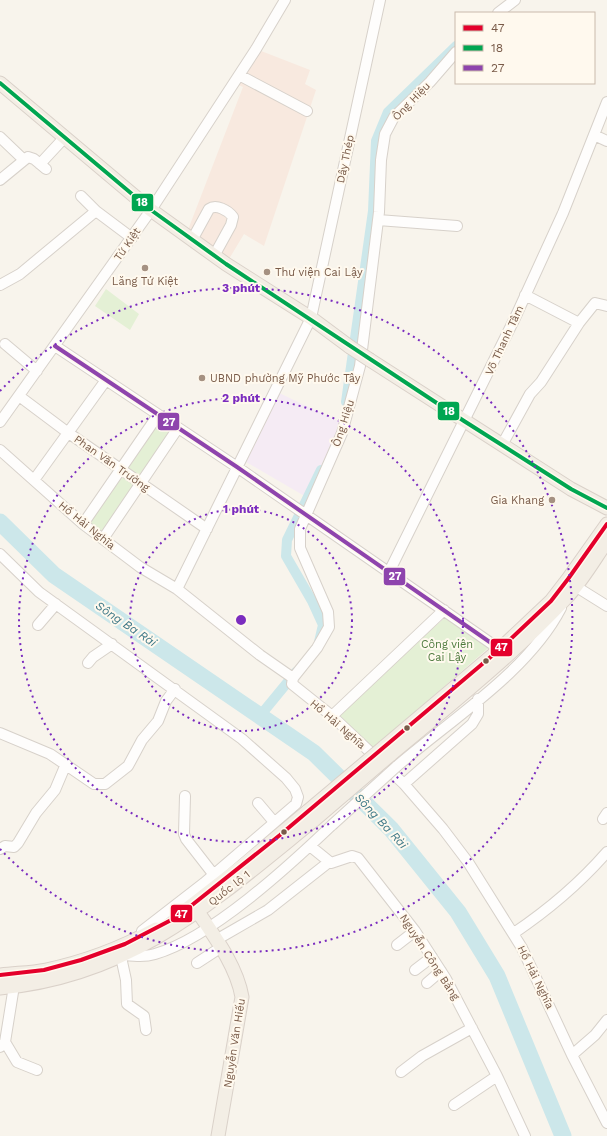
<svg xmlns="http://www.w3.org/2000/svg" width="607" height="1136" viewBox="0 0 607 1136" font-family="'Work Sans',sans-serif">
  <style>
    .commercial { fill: #f8e9df }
    .education { fill: #f5ebf4 }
    .green { fill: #e4f0d5 }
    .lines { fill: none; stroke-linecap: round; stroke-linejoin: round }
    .canal { stroke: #cce7ea; stroke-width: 10 }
    .river { stroke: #cce7ea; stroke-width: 17 }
    .minor-casing { stroke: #d7d1ca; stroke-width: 12 }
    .major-casing { stroke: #dad1c9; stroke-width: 15 }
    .minor { stroke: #fefdfc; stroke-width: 10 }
    .major { stroke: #f3eee5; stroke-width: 13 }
    .minor-bridge-casing { stroke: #d7d1ca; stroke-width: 12; stroke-linecap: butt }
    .major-bridge-casing { stroke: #dad1c9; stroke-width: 15; stroke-linecap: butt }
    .minor-bridge { stroke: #fefdfc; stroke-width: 10 }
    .major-bridge { stroke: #f3eee5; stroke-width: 13 }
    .bus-1-casing { stroke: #fff9ee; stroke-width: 7 }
    .bus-2-casing { stroke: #fff9ee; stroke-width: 7 }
    .bus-3-casing { stroke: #fff9ee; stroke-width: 7 }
    .bus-1 { stroke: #e4002b; stroke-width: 4 }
    .bus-2 { stroke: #00a651; stroke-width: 4 }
    .bus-3 { stroke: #8e44ad; stroke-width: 4 }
    .ring { fill: none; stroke: #7b2cbf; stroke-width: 2; stroke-dasharray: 2 4 }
    .poi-dot { fill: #a59182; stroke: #fff9ee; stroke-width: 1.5 }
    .bus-dot { fill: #795b49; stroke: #fff9ee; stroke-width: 1.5 }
    .labels { text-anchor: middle; stroke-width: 4; stroke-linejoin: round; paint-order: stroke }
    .street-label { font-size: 11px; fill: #795b49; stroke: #fff9ee }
    .poi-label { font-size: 11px; fill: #795b49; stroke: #fff9ee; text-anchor: start }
    .park-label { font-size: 11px; fill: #4d7a3d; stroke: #fff9ee }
    .water-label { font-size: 12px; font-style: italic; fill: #3e7887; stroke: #fff9ee }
    .centre { fill: #7b2cbf; stroke: #fff9ee; stroke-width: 2 }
    .ring-label { font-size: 12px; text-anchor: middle; font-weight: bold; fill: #7b2cbf; stroke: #fff9ee; stroke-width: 4; stroke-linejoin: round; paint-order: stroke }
    .line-badge { stroke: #fff9ee; stroke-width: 1.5 }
    .badge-label { font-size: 11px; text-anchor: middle; font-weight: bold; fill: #fff }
  </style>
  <rect width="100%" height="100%" fill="#f8f4ec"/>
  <!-- commercial -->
  <path class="commercial" d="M256,49L310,70L305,84L316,90L264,246L244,234L226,264L186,235L243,87L234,83Z"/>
  <!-- education -->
  <path class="education" d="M275,391L344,424L313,501L241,459Z"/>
  <!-- green -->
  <path class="green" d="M106,289L139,314L130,330L95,306Z
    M158,415L178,428L103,539L83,524Z
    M449,614L493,644L365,755L332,718Z"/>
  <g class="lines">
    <!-- canal -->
    <path class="canal" d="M346,402L373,211L376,141L388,112L456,46
      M319,642L323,625L312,601L286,556L287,540L321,470
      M259,717L296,672"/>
    <!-- river -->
    <path class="river" d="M0,522L54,575L314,753L391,829L458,912L497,976L563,1136"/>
    <!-- minor casing -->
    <g class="minor-casing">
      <path id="minor" d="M498,13L515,0
        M239,75L307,111
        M594,135L607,141
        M0,137L24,160
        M40,164L65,137
        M0,180L28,157L34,159L46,169
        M81,196L96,211L132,238
        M378,220L457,226
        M192,240L209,209C216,204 228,210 233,217L231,225L214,256
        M0,285L20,274L96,211
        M525,295L579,323L595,303L607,306
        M5,344L37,371
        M55,346L237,467L505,653
        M19,396L67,432L207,529
        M0,422L151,210L256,49L285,0
        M502,445L530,394L541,382L579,323
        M0,450L83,524L140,567L177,589L260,655L293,678
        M34,480L106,380
        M83,524L158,415
        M103,539L178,428
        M0,554L39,592L242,739L286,778L295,789L298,797L296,804L204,883L142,931
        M389,572L515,318L563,213L607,102
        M575,586L607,606
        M177,589L311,318L380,0
        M38,625L56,604
        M88,663L93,657L112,644
        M293,678L317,648L329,627L328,612L300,548V529L342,433L360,366L379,212L381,160L385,134L394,117L430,82L456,52
        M293,678L292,684L332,716L404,784L443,829L468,862L522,948L572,1055L607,1123
        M332,716L444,610
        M0,733L50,754L94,784H105L128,766L142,740L158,721L166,701L175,689
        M396,767C450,720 528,672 561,608
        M404,784L472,724L478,714V699
        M185,796L184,834L186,839L214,875
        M258,803L274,822
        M603,819L607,813
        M310,846L331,863L352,856L358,858L415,931L446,979L497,1076L525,1136
        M0,849L5,846L14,847L18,843L36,813L55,790L66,764
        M514,933C548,910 580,883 607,852
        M216,940L268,910L329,862
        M397,945L415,931
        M125,955C135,956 145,957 155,954C211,938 289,866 332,825
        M121,957L126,980L127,1004L144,1016L146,1030
        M197,963L220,948
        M415,970L432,957
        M427,983L441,971
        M5,1042L17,1062L37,1070
        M0,1047L5,1042L14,986
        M572,1055L595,1035L607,1020
        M401,1072L422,1056L472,1028
        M454,1105L497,1076"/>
    </g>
    <!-- major casing -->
    <g class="major-casing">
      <path id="major" d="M0,83L151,210L226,264L311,318L350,347
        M370,360L571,489L607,508
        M384,747L500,649L551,601L568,579L607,524
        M390,755C450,705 513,655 566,598C582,581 594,560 607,541
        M198,912C215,937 237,967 242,997L218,1136
        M178,916L241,867L308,811
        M0,975C15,973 31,973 46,970C84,962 123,947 156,929
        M0,988C133,976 215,900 314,820"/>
    </g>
    <!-- minor -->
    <use href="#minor" class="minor"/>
    <!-- major -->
    <use href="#major" class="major"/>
    <!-- minor-bridge casing -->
    <g class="minor-bridge-casing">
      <path id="minor-bridge" d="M332,825L396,767"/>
    </g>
    <!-- major-bridge casing -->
    <g class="major-bridge-casing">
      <path id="major-bridge" d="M350,347L370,360
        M308,811L384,747
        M314,820L390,755"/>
    </g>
    <!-- minor-bridge -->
    <use href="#minor-bridge" class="minor-bridge"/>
    <!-- major-bridge -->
    <use href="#major-bridge" class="major-bridge"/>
    <!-- bus-1 casing -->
    <g class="bus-1-casing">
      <path id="bus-1" d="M0,975L44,970L81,960L125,944L177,917L280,835L500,649L551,601L568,579L607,524"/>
    </g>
    <!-- bus-2 casing -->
    <g class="bus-2-casing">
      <path id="bus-2" d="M0,83L151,210L226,264L464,421L571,489L607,508"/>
    </g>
    <!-- bus-3 casing -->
    <g class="bus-3-casing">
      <path id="bus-3" d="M55,346L237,467L507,654"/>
    </g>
    <!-- bus-1 -->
    <use href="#bus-1" class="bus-1"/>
    <!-- bus-2 -->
    <use href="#bus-2" class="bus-2"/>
    <!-- bus-3 -->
    <use href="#bus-3" class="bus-3"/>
  </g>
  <!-- distance rings -->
  <g class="ring">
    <circle cx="241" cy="620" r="111"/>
    <circle cx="241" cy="620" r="222"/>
    <path d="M0 391A332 332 0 1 1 0 849"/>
  </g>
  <!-- markers -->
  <g class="poi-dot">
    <circle cx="145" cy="268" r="4"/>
    <circle cx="267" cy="272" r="4"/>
    <circle cx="202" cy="378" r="4"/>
    <circle cx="552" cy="500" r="4"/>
  </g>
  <g class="bus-dot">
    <circle cx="486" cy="661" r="3.5"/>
    <circle cx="407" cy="728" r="3.5"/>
    <circle cx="284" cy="832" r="3.5"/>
  </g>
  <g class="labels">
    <!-- street labels -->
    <g class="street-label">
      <text transform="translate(411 101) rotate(-46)" y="4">Ông Hiệu</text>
      <text transform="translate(345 159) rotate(-78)" y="4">Dây Thép</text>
      <text transform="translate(127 244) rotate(-55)" y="4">Tứ Kiệt</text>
      <text transform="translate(504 340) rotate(-65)" y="4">Võ Thanh Tâm</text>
      <text transform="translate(343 423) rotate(-72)" y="4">Ông Hiệu</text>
      <text transform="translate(112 463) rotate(35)" y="4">Phan Văn Trường</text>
      <text transform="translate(87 525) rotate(39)" y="4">Hồ Hải Nghĩa</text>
      <text transform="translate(338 724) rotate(41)" y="4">Hồ Hải Nghĩa</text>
      <text transform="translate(229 888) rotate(-38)" y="4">Quốc lộ 1</text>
      <text transform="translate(430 957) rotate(57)" y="4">Nguyễn Công Bằng</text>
      <text transform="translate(536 977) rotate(64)" y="4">Hồ Hải Nghĩa</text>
      <text transform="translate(234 1043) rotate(-81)" y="4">Nguyễn Văn Hiếu</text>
    </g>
    <!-- poi labels -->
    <g class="poi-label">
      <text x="275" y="276">Thư viện Cai Lậy</text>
      <text x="145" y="285" text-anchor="middle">Lăng Tứ Kiệt</text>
      <text x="210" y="382">UBND phường Mỹ Phước Tây</text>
      <text x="544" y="504" text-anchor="end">Gia Khang</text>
    </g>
    <!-- park labels -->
    <g class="park-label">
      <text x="447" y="648">Công viên<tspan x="447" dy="13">Cai Lậy</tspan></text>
    </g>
    <!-- water labels -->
    <g class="water-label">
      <text transform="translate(126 624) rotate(34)" y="4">Sông Ba Rài</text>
      <text transform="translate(381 821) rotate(47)" y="4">Sông Ba Rài</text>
    </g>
  </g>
  <circle cx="241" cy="620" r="6" class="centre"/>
  <g class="ring-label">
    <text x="241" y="292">3 phút</text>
    <text x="241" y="402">2 phút</text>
    <text x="241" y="513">1 phút</text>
  </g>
  <g class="line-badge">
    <rect x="131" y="193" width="23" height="19" rx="4" fill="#00a651"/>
    <rect x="437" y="401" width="23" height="20" rx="4" fill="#00a651"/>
    <rect x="157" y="412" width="23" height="19" rx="4" fill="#8e44ad"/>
    <rect x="383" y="567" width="23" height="19" rx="4" fill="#8e44ad"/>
    <rect x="490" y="638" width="23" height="19" rx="4" fill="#e4002b"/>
    <rect x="170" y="904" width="23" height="19" rx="4" fill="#e4002b"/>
  </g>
  <g class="badge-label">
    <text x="142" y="206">18</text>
    <text x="449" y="415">18</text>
    <text x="169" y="426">27</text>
    <text x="395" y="580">27</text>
    <text x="501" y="651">47</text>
    <text x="181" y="918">47</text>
  </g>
  <!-- legend -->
  <rect x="455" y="12" width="140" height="72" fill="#fff9ee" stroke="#c9baac"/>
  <rect x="463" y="25" width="20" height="6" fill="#e4002b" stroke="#c9baac"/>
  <text x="491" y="32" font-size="12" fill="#795b49">47</text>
  <rect x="463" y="45" width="20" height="6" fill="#00a651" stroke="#c9baac"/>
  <text x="491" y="52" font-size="12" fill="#795b49">18</text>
  <rect x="463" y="65" width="20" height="6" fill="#8e44ad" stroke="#c9baac"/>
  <text x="491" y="72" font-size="12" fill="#795b49">27</text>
</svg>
